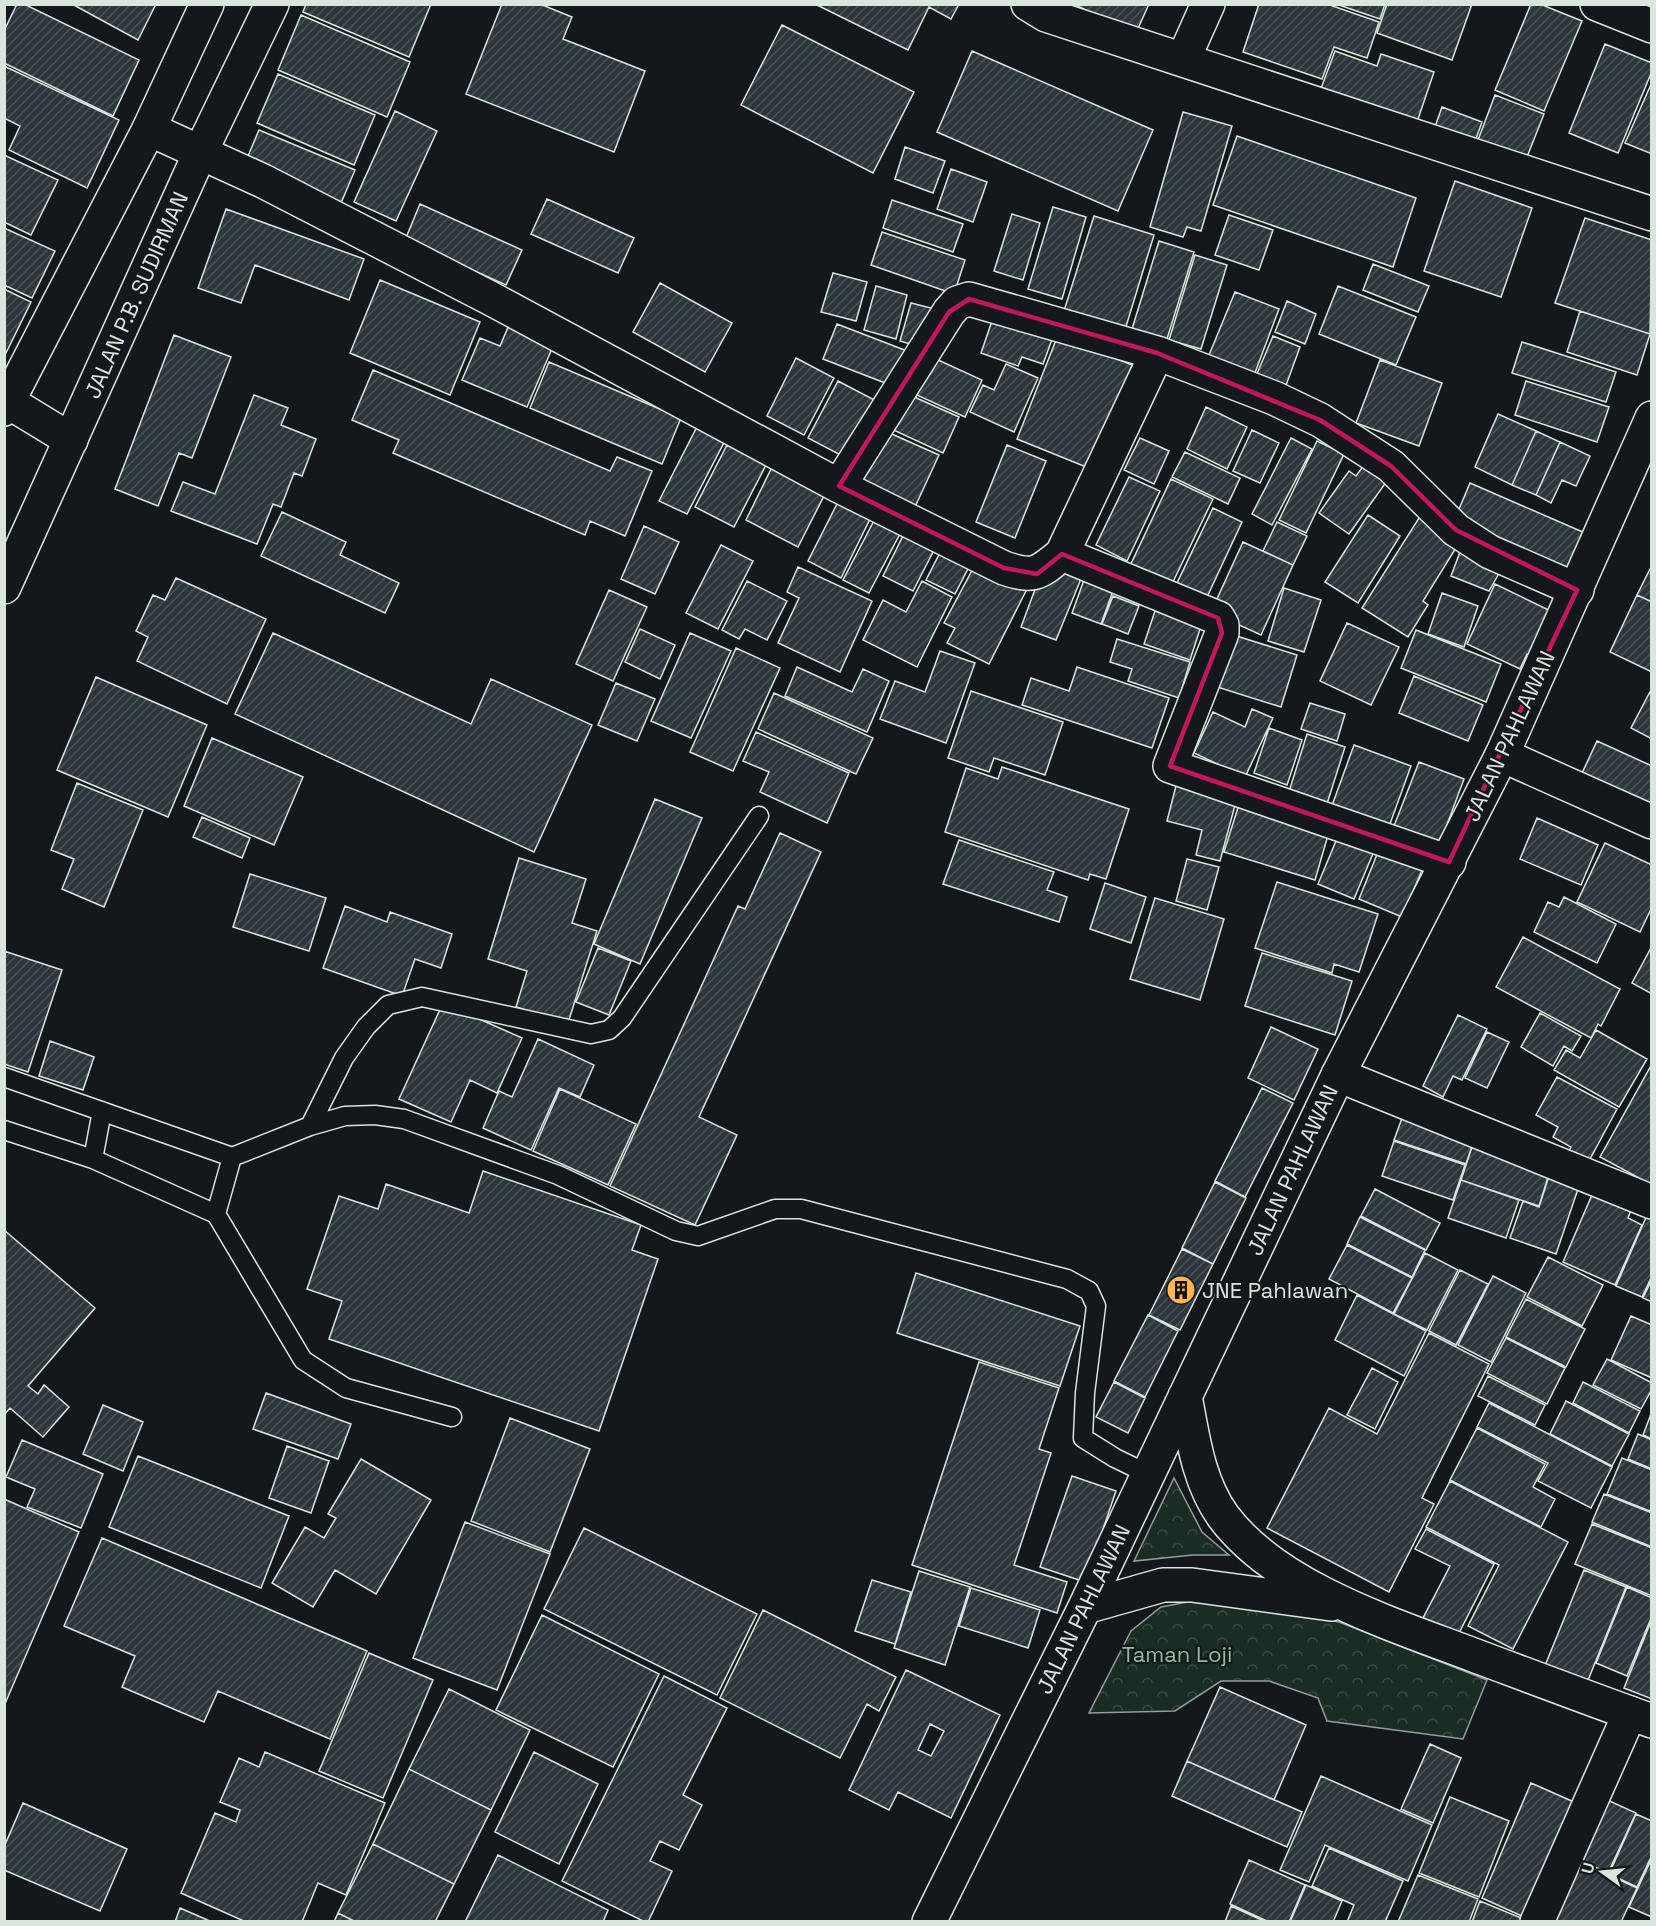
<svg xmlns="http://www.w3.org/2000/svg" width="1656" height="1926" viewBox="0 0 1656 1926" font-family="'Space Grotesk',sans-serif">
  <style>
    .park { fill: url(#park-crowns); stroke: #939e99; stroke-width: 1.5 }
    .building { fill: url(#building-hatch); stroke: #d8e6dc; stroke-width: 1.5; fill-rule: evenodd }
    .lines { fill: none; stroke-linecap: round; stroke-linejoin: round }
    .lane-casing { stroke: #d8e6dc; stroke-width: 21 }
    .street-casing { stroke: #d8e6dc; stroke-width: 36 }
    .secondary-casing { stroke: #d8e6dc; stroke-width: 36 }
    .primary-casing { stroke: #d8e6dc; stroke-width: 36 }
    .lane { stroke: #14181c; stroke-width: 18 }
    .street { stroke: #14181c; stroke-width: 33 }
    .secondary { stroke: #14181c; stroke-width: 33 }
    .primary { stroke: #14181c; stroke-width: 33 }
    .marked { fill: none; stroke: #c2185b; stroke-width: 4.5; stroke-linejoin: round }
    .labels { text-anchor: middle; stroke-width: 4.5; stroke-linejoin: round; paint-order: stroke }
    .street-label { font-size: 22px; fill: #d8e6dc; stroke: #14181c }
    .poi-label { font-size: 22px; fill: #d8e6dc; stroke: #14181c; text-anchor: start }
    .park-label { font-size: 22px; fill: #8ac095; stroke: #14181c }
  </style>
  <defs>
    <pattern id="park-crowns" width="20" height="18" patternUnits="userSpaceOnUse" patternTransform="scale(1.5)"><rect width="20" height="18" fill="#1a2d24"/><path d="M2 6a3 3 0 1 1 6 0M12 15a3 3 0 1 1 6 0" fill="none" stroke="#3b4b43"/></pattern>
    <pattern id="building-hatch" width="6" height="6" patternUnits="userSpaceOnUse" patternTransform="scale(1.5)"><rect width="6" height="6" fill="#2c363c"/><path d="M-1 1l2-2M0 6l6-6M5 7l2-2" fill="none" stroke="#4a5358"/></pattern>
  </defs>
  <rect width="100%" height="100%" fill="#14181c"/>
  <!-- park -->
  <path class="park" d="M1174,1478L1202,1532L1229,1555H1193L1134,1561Z
    M1214,1597L1339,1622L1487,1680L1463,1739L1327,1721L1318,1698L1269,1681H1221L1175,1711L1089,1713L1131,1631L1161,1607Z"/>
  <!-- building -->
  <path class="building" d="M17,4H24L139,60L113,116L4,63V31Z
    M72,4H156L138,40Z
    M306,4H431L409,57L303,12Z
    M502,4H540L572,17L563,39L645,71L614,152L466,94Z
    M959,4L951,19L929,7L908,50L817,5Z
    M1073,4H1149L1136,33Z
    M1259,4H1327L1379,22L1367,58L1334,47L1322,79L1243,52Z
    M1336,4H1385L1380,19Z
    M1387,4H1472L1452,60L1377,33Z
    M1531,4H1540L1582,21L1544,111L1495,90Z
    M301,15L410,62L387,117L278,70Z
    M782,25L914,92L873,173L741,105Z
    M1605,44L1652,63V71L1618,153L1569,133Z
    M972,51L1153,130L1118,211L937,132Z
    M1335,51L1377,66L1381,54L1434,72L1416,125L1320,91Z
    M4,66L119,120L87,188L9,150L20,126L4,118Z
    M278,74L375,115L354,165L257,123Z
    M1652,82V154L1625,143Z
    M1495,95L1544,114L1523,167L1475,148Z
    M1442,107L1482,122L1471,153L1431,138Z
    M395,111L437,131L396,221L354,202Z
    M1183,112L1232,126L1201,231L1187,227L1183,237L1150,227Z
    M259,130L355,170L341,203L245,163Z
    M1237,136L1416,198L1393,267L1213,205Z
    M905,147L945,161L933,193L895,179Z
    M4,155L58,180L31,235L4,222Z
    M951,169L987,182L973,222L937,209Z
    M1455,181L1532,208L1501,297L1424,271Z
    M547,199L634,238L618,273L531,234Z
    M892,200L963,224L953,252L883,228Z
    M420,204L522,250L506,285L405,240Z
    M1053,207L1086,217L1062,299L1028,289Z
    M226,209L364,259L349,300L255,265L241,303L198,288Z
    M1012,214L1040,223L1023,280L994,271Z
    M1229,215L1273,230L1259,270L1215,255Z
    M1094,216L1154,235L1124,333L1063,314Z
    M1585,218L1652,240L1650,334L1555,303Z
    M4,228L55,251L32,298L4,285Z
    M882,232L965,260L954,294L871,265Z
    M1159,241L1194,252L1167,339L1132,329Z
    M1195,255L1227,265L1201,349L1169,340Z
    M1373,264L1429,286L1418,312L1363,290Z
    M833,273L867,282L856,321L821,312Z
    M380,280L480,322L450,395L350,353Z
    M660,283L732,323L705,372L633,332Z
    M876,286L907,295L896,339L864,330Z
    M1338,286L1416,317L1396,365L1319,334Z
    M4,289L31,302L6,353L4,352Z
    M1235,292L1279,309L1253,378L1207,360Z
    M1287,301L1316,314L1305,344L1275,332Z
    M911,303L935,309L924,348L900,341Z
    M1580,311L1650,334L1637,375L1567,352Z
    M995,312L1054,334L1043,364L1022,357L1018,366L981,353Z
    M837,324L907,351L893,386L823,359Z
    M509,325L554,344L527,407L462,380L480,338L500,346Z
    M174,335L231,357L192,458L179,453L158,506L115,489Z
    M1058,335L1137,367L1096,471L1017,439Z
    M1273,336L1300,347L1285,388L1256,376Z
    M1522,342L1616,372L1606,402L1512,373Z
    M925,354L982,380L965,417L908,391Z
    M796,358L834,378L804,435L767,416Z
    M1380,360L1442,383L1419,446L1356,423Z
    M549,362L681,418L662,464L530,408Z
    M1006,364L1038,378L1014,432L970,412L983,385L994,390Z
    M373,370L610,471L617,457L652,471L625,536L590,521L585,535L393,453L399,440L352,420Z
    M838,381L882,404L852,461L808,438Z
    M1526,381L1609,407L1597,442L1515,415Z
    M903,392L959,417L943,453L887,427Z
    M254,395L288,408L281,425L316,439L302,476L294,473L281,507L273,504L257,544L171,511L183,482L215,494Z
    M1206,407L1247,427L1227,469L1187,449Z
    M1498,414L1536,431L1512,485L1475,467Z
    M702,417L730,431L687,514L659,501Z
    M1252,430L1279,443L1260,483L1233,471Z
    M885,431L939,455L914,509L861,485Z
    M1536,431L1560,442L1536,495L1512,485Z
    M1140,438L1169,451L1154,484L1124,470Z
    M1291,438L1312,449L1272,525L1252,514Z
    M1317,441L1344,454L1306,533L1279,520Z
    M1560,442L1590,456L1576,486L1562,480L1551,503L1536,495Z
    M727,445L766,465L734,527L695,507Z
    M1007,445L1046,461L1015,538L976,522Z
    M1185,452L1240,478L1228,504L1172,477Z
    M1370,457L1392,474L1349,534L1319,513L1349,471L1356,476Z
    M774,463L827,490L798,547L746,520Z
    M1129,477L1160,491L1127,561L1096,545Z
    M1171,479L1213,499L1170,588L1129,568Z
    M1470,483L1585,533L1570,570L1454,521Z
    M839,500L871,517L841,578L808,561Z
    M1213,508L1242,522L1207,597L1177,583Z
    M282,512L346,542L340,555L399,583L385,613L261,556Z
    M878,513L904,526L869,593L843,580Z
    M1368,515L1400,536L1358,603L1325,582Z
    M1419,518L1459,543L1423,601L1428,605L1408,637L1362,608Z
    M1277,522L1307,536L1293,565L1263,551Z
    M644,526L679,542L655,594L621,579Z
    M905,532L935,548L913,591L883,576Z
    M946,541L975,555L955,594L926,580Z
    M1243,542L1293,565L1261,635L1211,612Z
    M721,545L753,561L718,629L686,613Z
    M1460,552L1502,568L1489,591L1451,576Z
    M976,563L1027,589L989,664L947,643L955,628L944,623Z
    M1061,565L1083,574L1056,640L1021,627L1040,576L1054,581Z
    M1652,565V602L1637,595Z
    M798,567L872,601L840,672L778,643L799,598L787,592Z
    M176,578L266,619L227,704L137,661L148,637L136,631L153,595L165,600Z
    M1084,580L1113,591L1101,624L1072,613Z
    M747,581L787,601L767,640L745,629L739,639L722,630Z
    M922,581L952,597L917,667L863,640L883,600L906,612Z
    M1495,584L1559,615L1537,659L1527,654L1520,669L1467,644Z
    M1284,588L1321,600L1304,652L1268,641Z
    M609,590L647,607L613,681L576,664Z
    M1442,593L1478,606L1464,647L1428,634Z
    M1637,595L1652,602V672L1610,652Z
    M1113,596L1139,606L1128,634L1102,624Z
    M1155,611L1201,626L1190,660L1144,644Z
    M1347,623L1399,647L1371,705L1320,681Z
    M640,629L675,645L660,679L625,662Z
    M1416,630L1501,664L1486,702L1401,668Z
    M273,633L471,724L491,679L592,725L534,852L235,714Z
    M690,633L731,651L691,738L651,721Z
    M1227,633L1297,655L1281,707L1211,685Z
    M1117,639L1190,662L1179,698L1128,681L1132,669L1110,662Z
    M736,648L780,668L733,771L690,752Z
    M940,651L975,663L946,743L880,719L895,681L925,692Z
    M797,667L852,692L863,669L889,681L867,732L785,696Z
    M1077,667L1169,698L1152,748L1022,705L1031,678L1069,691Z
    M1414,676L1483,705L1468,741L1399,713Z
    M96,677L207,725L168,817L57,770Z
    M616,683L655,699L637,741L598,725Z
    M1652,688V739L1631,728Z
    M971,691L1063,722L1045,775L994,758L989,772L948,758Z
    M774,693L873,738L856,774L758,729Z
    M1310,703L1345,714L1337,741L1301,729Z
    M1252,709L1273,718L1245,777L1194,753L1213,712L1245,727Z
    M1269,728L1302,740L1287,785L1254,773Z
    M756,732L849,773L827,823L760,792L769,772L743,761Z
    M1307,734L1345,747L1325,810L1287,798Z
    M212,738L303,777L274,845L184,806Z
    M1597,741L1652,766V819L1577,784Z
    M1354,745L1411,766L1387,832L1330,811Z
    M1419,762L1464,779L1438,849L1392,831Z
    M1002,767L1129,809L1106,879L1090,874L1088,880L945,832L966,768L998,779Z
    M1178,778L1238,794L1220,861L1196,855L1202,830L1167,821Z
    M77,783L143,810L104,907L62,889L74,859L51,850Z
    M1241,798L1331,825L1315,880L1224,852Z
    M655,799L702,818L640,964L594,944Z
    M202,817L250,838L242,858L193,837Z
    M1537,818L1598,845L1581,885L1520,859Z
    M1341,829L1377,844L1354,899L1318,884Z
    M780,833L821,852L699,1117L737,1135L695,1225L610,1186L738,906L745,909Z
    M959,840L1054,872L1047,890L1067,897L1059,922L943,884Z
    M1605,843L1652,865V907L1640,932L1577,902Z
    M1378,852L1422,870L1402,917L1359,899Z
    M519,858L586,879L572,923L597,931L568,1023L516,1007L527,971L488,959Z
    M1187,859L1219,867L1207,910L1176,901Z
    M250,874L326,898L309,951L233,927Z
    M1277,882L1378,914L1359,972L1334,964L1332,973L1255,948Z
    M1105,883L1146,897L1131,943L1090,929Z
    M1564,897L1616,924L1597,963L1534,932L1548,902L1559,907Z
    M1155,898L1224,919L1200,1000L1130,979Z
    M345,906L387,922L390,912L452,934L441,968L415,959L402,996L323,968Z
    M1523,937L1620,989L1601,1026L1598,1024L1591,1038L1496,987Z
    M1652,946V994L1632,983Z
    M598,948L631,961L609,1015L576,1002Z
    M4,951L62,970L28,1072L4,1064Z
    M1262,953L1352,981L1335,1035L1245,1006Z
    M443,1003L522,1038L497,1093L470,1080L451,1122L399,1099Z
    M1540,1013L1581,1036L1572,1051L1564,1046L1553,1066L1521,1047Z
    M1458,1015L1487,1029L1462,1080L1453,1076L1443,1097L1423,1086Z
    M1271,1027L1318,1049L1294,1100L1248,1078Z
    M1596,1030L1647,1059L1619,1107L1554,1070L1566,1050L1580,1058Z
    M1487,1032L1509,1042L1487,1088L1465,1078Z
    M538,1039L594,1065L580,1097L559,1088L531,1150L483,1128L499,1091L512,1097Z
    M50,1041L94,1057L83,1090L39,1076Z
    M1652,1064V1185L1600,1157Z
    M1557,1077L1617,1109L1583,1172L1564,1161L1571,1147L1553,1137L1558,1127L1536,1115Z
    M1262,1088L1293,1103L1245,1197L1215,1181Z
    M560,1089L636,1124L608,1185L533,1151Z
    M1405,1110L1476,1134L1466,1164L1394,1140Z
    M1394,1141L1465,1165L1453,1200L1382,1176Z
    M1472,1147L1549,1174L1539,1206L1461,1180Z
    M483,1171L641,1225L632,1250L658,1259L599,1431L329,1339L342,1301L307,1289L339,1196L378,1209L386,1184L469,1213Z
    M1549,1176L1579,1186L1556,1254L1510,1238L1523,1201L1539,1207Z
    M1461,1180L1519,1200L1506,1238L1448,1218Z
    M1215,1182L1246,1198L1213,1264L1182,1248Z
    M1595,1188L1633,1205L1628,1218L1642,1225L1615,1285L1563,1262Z
    M1375,1189L1440,1223L1426,1250L1361,1216Z
    M1651,1206L1652,1276L1642,1297L1616,1286Z
    M1360,1217L1425,1250L1412,1277L1347,1244Z
    M4,1230L95,1308L28,1386L38,1394L44,1385L69,1407L43,1437L10,1408L4,1415Z
    M1347,1245L1412,1278L1393,1313L1329,1279Z
    M1182,1249L1213,1264L1180,1330L1149,1315Z
    M1425,1253L1458,1270L1427,1330L1394,1314Z
    M1548,1257L1603,1285L1582,1326L1527,1297Z
    M1460,1270L1488,1284L1456,1345L1429,1331Z
    M916,1273L1080,1326L1060,1386L897,1333Z
    M1493,1276L1526,1293L1491,1362L1458,1345Z
    M1652,1279V1302L1643,1298Z
    M1357,1295L1426,1331L1404,1376L1335,1340Z
    M1526,1299L1585,1329L1566,1367L1506,1337Z
    M1148,1315L1178,1331L1145,1397L1114,1381Z
    M1631,1316L1652,1325V1378L1611,1360Z
    M1429,1333L1489,1364L1422,1498L1434,1504L1389,1592L1267,1528L1329,1408L1377,1434Z
    M1506,1338L1565,1368L1547,1404L1487,1373Z
    M1607,1359L1652,1383V1389L1641,1409L1593,1385Z
    M979,1362L1059,1388L1039,1449L1051,1453L1014,1565L1067,1582L1057,1613L912,1565Z
    M1372,1368L1398,1382L1375,1429L1347,1415Z
    M1488,1376L1545,1405L1535,1425L1478,1396Z
    M1114,1382L1145,1398L1128,1433L1096,1417Z
    M1583,1382L1640,1411L1629,1433L1573,1403Z
    M266,1393L351,1424L338,1459L253,1429Z
    M1566,1401L1629,1434L1612,1466L1550,1434Z
    M1489,1403L1612,1467L1591,1508L1538,1481L1548,1463L1477,1427Z
    M103,1405L143,1422L123,1471L83,1454Z
    M1651,1414H1652V1439L1643,1435Z
    M510,1418L590,1449L550,1552L471,1521Z
    M1477,1428L1545,1464L1533,1487L1555,1499L1541,1527L1450,1480Z
    M1638,1434L1652,1440V1469L1628,1459Z
    M22,1440L103,1474L81,1528L27,1507L35,1489L6,1477Z
    M287,1446L329,1461L311,1513L269,1498Z
    M138,1456L289,1516L261,1588L109,1527Z
    M1622,1458L1652,1470V1512L1607,1494Z
    M361,1459L431,1500L376,1594L335,1570L313,1607L272,1583L305,1527L324,1538L336,1518L328,1514Z
    M1072,1476L1116,1491L1085,1582L1040,1567Z
    M1450,1481L1568,1542L1513,1649L1468,1626L1499,1565L1426,1527Z
    M1604,1494L1652,1513V1547L1592,1522Z
    M4,1499L79,1532L4,1706Z
    M465,1522L550,1554L497,1690L413,1658Z
    M1592,1524L1652,1548V1596L1575,1564Z
    M584,1528L757,1614L717,1695L544,1609Z
    M1426,1529L1494,1564L1457,1637L1422,1620L1450,1566L1415,1549Z
    M102,1538L367,1651L330,1739L218,1691L204,1722L122,1687L135,1656L64,1626Z
    M1584,1570L1626,1587L1586,1685L1544,1668Z
    M919,1571L970,1587L945,1665L894,1648Z
    M872,1580L911,1592L895,1644L855,1631Z
    M1627,1587L1652,1598V1616L1627,1676L1596,1663Z
    M971,1588L1040,1610L1028,1648L959,1626Z
    M763,1610L896,1677L879,1711L867,1704L840,1758L720,1698Z
    M542,1615L659,1674L613,1767L496,1710Z
    M1652,1619V1699L1624,1688Z
    M369,1653L433,1680L383,1798L319,1771Z
    M906,1670L1000,1715L951,1818L898,1792L889,1810L849,1790ZM930,1724L944,1731L931,1756L918,1750Z
    M664,1676L727,1708L683,1795L702,1805L679,1850L660,1841L650,1861L672,1871L648,1922H645L562,1881Z
    M1220,1687L1306,1725L1274,1800L1187,1761Z
    M449,1689L530,1730L491,1810L409,1769Z
    M1430,1744L1461,1758L1433,1823L1401,1809Z
    M265,1752L385,1803L346,1895L318,1883L302,1922H246L181,1893L215,1813L236,1822L240,1810L220,1802L239,1758L259,1767Z
    M534,1752L598,1784L559,1864L495,1832Z
    M1187,1761L1302,1812L1287,1847L1172,1796Z
    M409,1769L491,1810L454,1884L373,1844Z
    M1321,1776L1432,1825L1408,1881L1325,1845L1309,1882L1280,1870Z
    M1531,1783L1583,1806L1533,1921L1482,1898Z
    M1450,1797L1509,1821L1479,1897L1419,1873Z
    M1603,1798L1636,1813L1608,1873L1575,1858Z
    M23,1803L127,1849L100,1911L4,1870V1847Z
    M1636,1814L1652,1821V1855L1637,1887L1609,1874Z
    M373,1844L454,1884L435,1922H356L338,1913Z
    M1329,1848L1403,1881L1385,1922H1347L1354,1905L1312,1886Z
    M498,1855L608,1910L603,1922H465Z
    M1652,1858V1917L1629,1907Z
    M1575,1859L1637,1888L1621,1922H1555Z
    M1249,1860L1305,1885L1289,1922H1269L1230,1904Z
    M1418,1875L1478,1899L1469,1922H1398Z
    M1306,1885L1342,1901L1333,1922H1290Z
    M1480,1901L1526,1920L1525,1922H1472Z
    M1231,1906L1266,1922H1225Z
    M180,1908L212,1922H175Z
    M338,1913L356,1922H334Z"/>
  <g class="lines">
    <!-- lane casing -->
    <g class="lane-casing">
      <path id="lane" d="M4,1077L232,1157L310,1126L345,1116L375,1115L404,1119L558,1175L676,1231L698,1236L775,1209H801L1067,1279L1089,1291L1096,1306L1085,1393L1083,1438L1115,1458L1148,1474
        M310,1126L344,1058L366,1027L388,1005L422,997L591,1034L609,1030L622,1018L759,816
        M4,1130L93,1159L216,1214L303,1360L346,1388L452,1417
        M93,1159L102,1111
        M216,1214L232,1157"/>
    </g>
    <!-- street casing -->
    <g class="street-casing">
      <path id="street" d="M1028,4L1046,15L1652,214
        M1597,4L1652,26
        M1183,60L1208,4
        M149,129L263,181L488,297L839,486L1004,568C1034,578 1038,574 1062,554L1157,353
        M4,399L71,440
        M839,486L949,312L957,303L969,299L1157,353L1274,398L1320,420L1391,466L1456,530L1490,552L1577,590
        M1062,554L1218,618L1222,625V633L1170,766L1449,862
        M1502,755L1652,822
        M1338,1075L1652,1202
        M1537,1922L1630,1713"/>
    </g>
    <!-- secondary casing -->
    <g class="secondary-casing">
      <path id="secondary" d="M1185,1396C1193,1438 1198,1481 1223,1516C1277,1589 1395,1625 1476,1656C1535,1678 1593,1700 1652,1721
        M1085,1607L1163,1585H1192L1331,1604
        M929,1922L1085,1607L1338,1075L1502,755L1652,418"/>
    </g>
    <!-- primary casing -->
    <g class="primary-casing">
      <path id="primary" d="M4,409L149,129L207,4
        M4,587L200,153L272,4"/>
    </g>
    <!-- lane -->
    <use href="#lane" class="lane"/>
    <!-- street -->
    <use href="#street" class="street"/>
    <!-- secondary -->
    <use href="#secondary" class="secondary"/>
    <!-- primary -->
    <use href="#primary" class="primary"/>
  </g>
  <!-- marked area -->
  <path class="marked" d="M969,299L1157,353L1320,420L1391,466L1456,530L1577,590L1449,862L1170,766L1222,633L1218,618L1062,554L1037,574L1004,568L839,486L949,312Z"/>
  <!-- icons -->
  <defs>
    <g id="building-disc" transform="scale(1.5)"><circle r="9.5" fill="#ffb74d" stroke="#14181c"/><path d="M-4-6H4V6H1V3H-1V6H-4ZM-2.5-4.3h1.7v1.8h-1.7ZM.8-4.3h1.7v1.8H.8ZM-2.5-1h1.7V.8h-1.7ZM.8-1h1.7V.8H.8Z" fill="#111"/></g>
  </defs>
  <g fill-rule="evenodd">
    <use href="#building-disc" x="1181" y="1290"/>
  </g>
  <g class="labels">
    <!-- street labels -->
    <g class="street-label">
      <text transform="translate(136 295) rotate(-66)" y="8">JALAN P.B. SUDIRMAN</text>
      <text transform="translate(1509 736) rotate(-65)" y="8">JALAN PAHLAWAN</text>
      <text transform="translate(1292 1170) rotate(-65)" y="8">JALAN PAHLAWAN</text>
      <text transform="translate(1083 1609) rotate(-64)" y="8">JALAN PAHLAWAN</text>
    </g>
    <!-- poi labels -->
    <g class="poi-label">
      <text x="1202" y="1298">JNE Pahlawan</text>
    </g>
    <!-- park labels -->
    <g class="park-label">
      <text x="1177" y="1662">Taman Loji</text>
    </g>
  </g>
  <!-- border -->
  <rect width="1656" height="1926" fill="none" stroke="#d8e6dc" stroke-width="12"/>
  <!-- north arrow -->
  <g transform="translate(1602 1872) rotate(285)" stroke="#14181c" stroke-width="4.5" paint-order="stroke">
  <path d="M0-4.5L10 22L0 15L-10 22Z" fill="#d8e6dc"/>
  <text y="-9" font-size="16" font-weight="bold" text-anchor="middle" fill="#d8e6dc">U</text>
  </g>
</svg>
